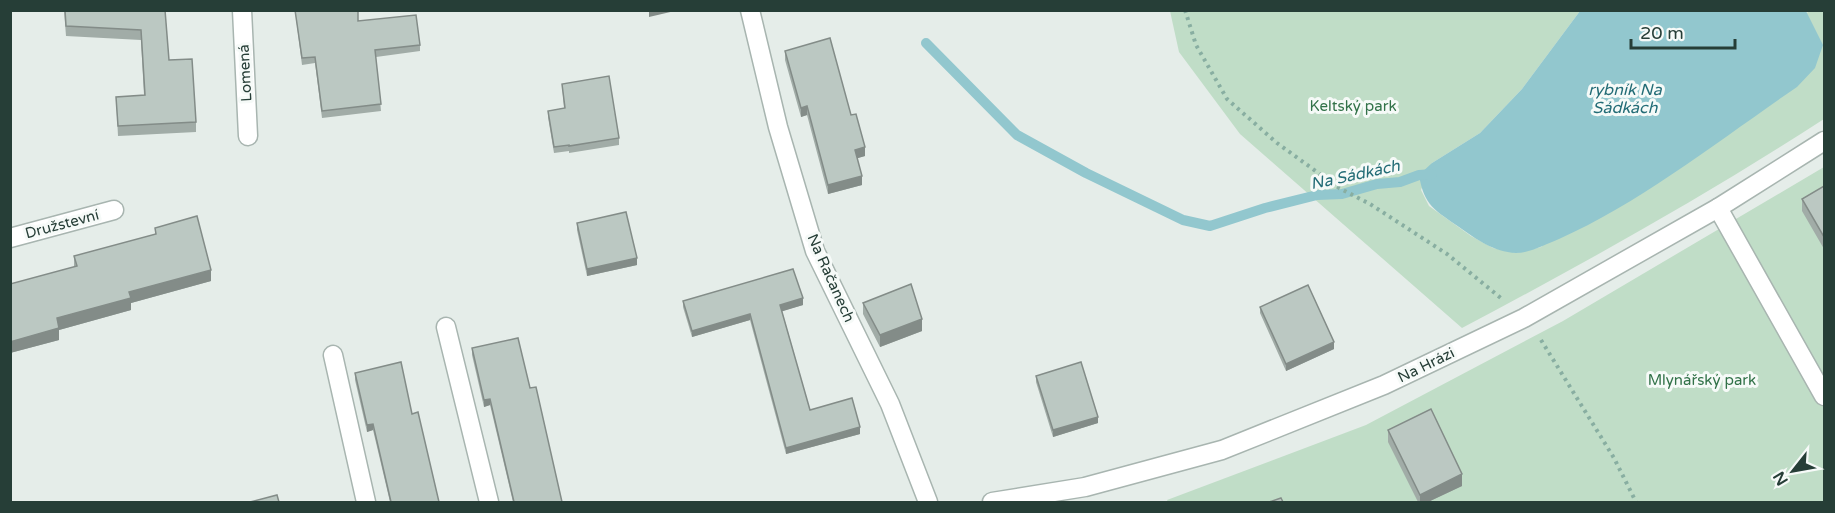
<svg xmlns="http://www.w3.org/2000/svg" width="1835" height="513" viewBox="0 0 1835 513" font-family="'Varela Round',sans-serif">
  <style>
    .green { fill: #c0ddc7 }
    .water { fill: #92c7ce }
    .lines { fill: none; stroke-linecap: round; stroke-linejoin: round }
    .stream { stroke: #92c7ce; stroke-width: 10 }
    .service-casing { stroke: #a8b5b0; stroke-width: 21 }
    .minor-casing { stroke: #a8b5b0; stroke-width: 21 }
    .path { stroke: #88aea1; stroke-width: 4; stroke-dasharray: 3 4.5; stroke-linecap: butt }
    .service { stroke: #fff; stroke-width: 18 }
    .minor { stroke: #fff; stroke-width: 18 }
    .wall { fill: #a1aca7 }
    .shaded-wall { fill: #838c88 }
    .building { fill: #bbc8c2; stroke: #838c88; stroke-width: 1.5 }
    .labels { text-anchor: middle; stroke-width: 6; stroke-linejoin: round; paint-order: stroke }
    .street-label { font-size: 15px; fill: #263e37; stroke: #f6faf8 }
    .park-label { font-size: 15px; fill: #327249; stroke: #f6faf8 }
    .water-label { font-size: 16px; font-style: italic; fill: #236c76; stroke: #f6faf8 }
  </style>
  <rect width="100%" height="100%" fill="#e5ede9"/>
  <!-- green -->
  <path class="green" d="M1170,11H1580L1522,89L1480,133L1432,163L1421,190L1429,206L1471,236L1493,248L1517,253L1541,247L1808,12L1806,11H1824V119C1707,195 1585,263 1462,328L1240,134L1179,52Z
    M1824,167V502H1168L1167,500L1366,425L1563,321Z"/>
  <!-- water -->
  <path class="water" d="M1580,11H1806L1823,45L1815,68L1797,87C1722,138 1642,202 1559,239C1546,244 1530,253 1516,253C1494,252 1476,239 1459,227C1435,210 1424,206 1419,175L1432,163L1480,133L1522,89Z"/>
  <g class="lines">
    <!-- stream -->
    <path class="stream" d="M926,43L1017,135L1086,173L1183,220L1210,226L1265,208L1317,195L1342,194L1377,184L1400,182L1419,175L1432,174"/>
    <!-- service casing -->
    <g class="service-casing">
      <path id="service" d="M1718,208L1824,396
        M446,327L489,502
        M333,355L366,502"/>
    </g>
    <!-- minor casing -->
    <g class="minor-casing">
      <path id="minor" d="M242,10L248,136
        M750,10L778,127L815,251L890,404L928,502
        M10,238L114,210
        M992,502L1085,487L1222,450L1384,385L1524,318L1718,208L1824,141"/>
    </g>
    <!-- path -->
    <path class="path" d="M1185,10L1196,45L1227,99L1277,143L1339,188L1370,204L1447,254L1502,299
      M1541,340L1614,458L1636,502"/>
    <!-- service -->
    <use href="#service" class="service"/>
    <!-- minor -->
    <use href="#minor" class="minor"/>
  </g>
  <!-- wall -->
  <path class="wall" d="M64,10H165L169,60L196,122V132L118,136L116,97L144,95L141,40L66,36Z
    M295,10H358V21L420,45V51L376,57L381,111L322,118L315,63L302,65Z
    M785,51L851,115L865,156L857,158L862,185L828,194L807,115L801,117L785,60Z
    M562,84L619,138V145L569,153V151L554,153L548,117V111L564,108Z
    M1824,186V249L1802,211V199Z
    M577,223L637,265L587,276L577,230Z
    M155,228L211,281L131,303V310L59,330V340L10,353L74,267V256L155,235Z
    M683,301L803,305L782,311L810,410L860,434L786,454L750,320L692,337L683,307Z
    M863,303L922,331L880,347L863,314Z
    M1260,307L1334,349L1286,371L1260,313Z
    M472,348L530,388L562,502H513L490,405L484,407L472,355Z
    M355,373L412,414L439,502H390L373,430L367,432L355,380Z
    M1036,376L1098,423L1053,437L1036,382Z
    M1388,430L1462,486L1428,502H1418L1388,442Z"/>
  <!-- shaded-wall -->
  <path class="shaded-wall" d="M650,10H679L649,17V11Z
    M807,106V115L801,117V108Z
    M865,147V156L855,159V150Z
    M862,176V185L828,194V185Z
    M637,258V265L587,276V269Z
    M211,270V281L131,303V310L59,330V340L10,353V342L57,318L129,292Z
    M803,298V305L780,312V305Z
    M750,314V320L692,337V331Z
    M922,319V331L880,347V335Z
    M1334,342V349L1286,371V364Z
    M490,399V405L484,407V400Z
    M1098,417V423L1053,437V430Z
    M373,424V430L367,432V425Z
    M860,427V434L786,454V448Z
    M1462,474V486L1428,502H1420V495Z"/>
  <!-- building -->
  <path class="building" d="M65,10H165L169,60L192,59L196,122L118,126L116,97L145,95L141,30L66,26Z
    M295,10H358V21L416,15L420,45L375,50L381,104L322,111L315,57L302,58Z
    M830,38L851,115L856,114L865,147L855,150L862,176L828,185L807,106L801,108L785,51Z
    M609,76L619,138L569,146V145L554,147L548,111L565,108L562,84Z
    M1824,186V237L1802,199Z
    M626,212L637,258L587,269L577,223Z
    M197,216L211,270L129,292L131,298L57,318L59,328L10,342V284L77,266L74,256L156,234L155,228Z
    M793,269L803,298L780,305L810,410L852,398L860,427L786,448L750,314L692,331L683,301Z
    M911,284L922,319L880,335L863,303Z
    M1308,285L1334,342L1286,364L1260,307Z
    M518,338L530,388L536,387L562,502H514L490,399L484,400L472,348Z
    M401,362L412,414L418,412L439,502H391L373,424L367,425L355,373Z
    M1081,362L1098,417L1053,430L1036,376Z
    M1431,409L1462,474L1420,495L1388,430Z
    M277,495L279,502H250Z
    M1281,498L1283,502H1269Z"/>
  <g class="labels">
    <!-- street labels -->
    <g class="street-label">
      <text transform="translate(245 73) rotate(-93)" y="5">Lomená</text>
      <text transform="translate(62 224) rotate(-15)" y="5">Družstevní</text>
      <text transform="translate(831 278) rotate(66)" y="5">Na Račanech</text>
      <text transform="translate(1426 365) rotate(-26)" y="5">Na Hrázi</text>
    </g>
    <!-- park labels -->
    <g class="park-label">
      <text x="1353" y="111">Keltský park</text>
      <text x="1702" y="385">Mlynářský park</text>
    </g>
    <!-- water labels -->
    <g class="water-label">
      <text x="1625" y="95">rybník Na<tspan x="1625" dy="18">Sádkách</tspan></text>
      <text transform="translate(1355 174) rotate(-12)" y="6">Na Sádkách</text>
    </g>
  </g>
  <!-- border -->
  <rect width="1835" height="513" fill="none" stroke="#263e37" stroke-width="24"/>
  <!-- north arrow -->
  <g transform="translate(1793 471) rotate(239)" stroke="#f6faf8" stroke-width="4.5" paint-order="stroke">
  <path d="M0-4.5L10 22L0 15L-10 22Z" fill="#263e37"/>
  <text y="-9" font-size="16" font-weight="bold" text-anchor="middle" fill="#263e37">N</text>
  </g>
  <!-- scale -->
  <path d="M1631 39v9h104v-9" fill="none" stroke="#263e37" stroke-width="3"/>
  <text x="1640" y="39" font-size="18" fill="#263e37" stroke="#f6faf8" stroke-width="4.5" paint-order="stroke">20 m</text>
</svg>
